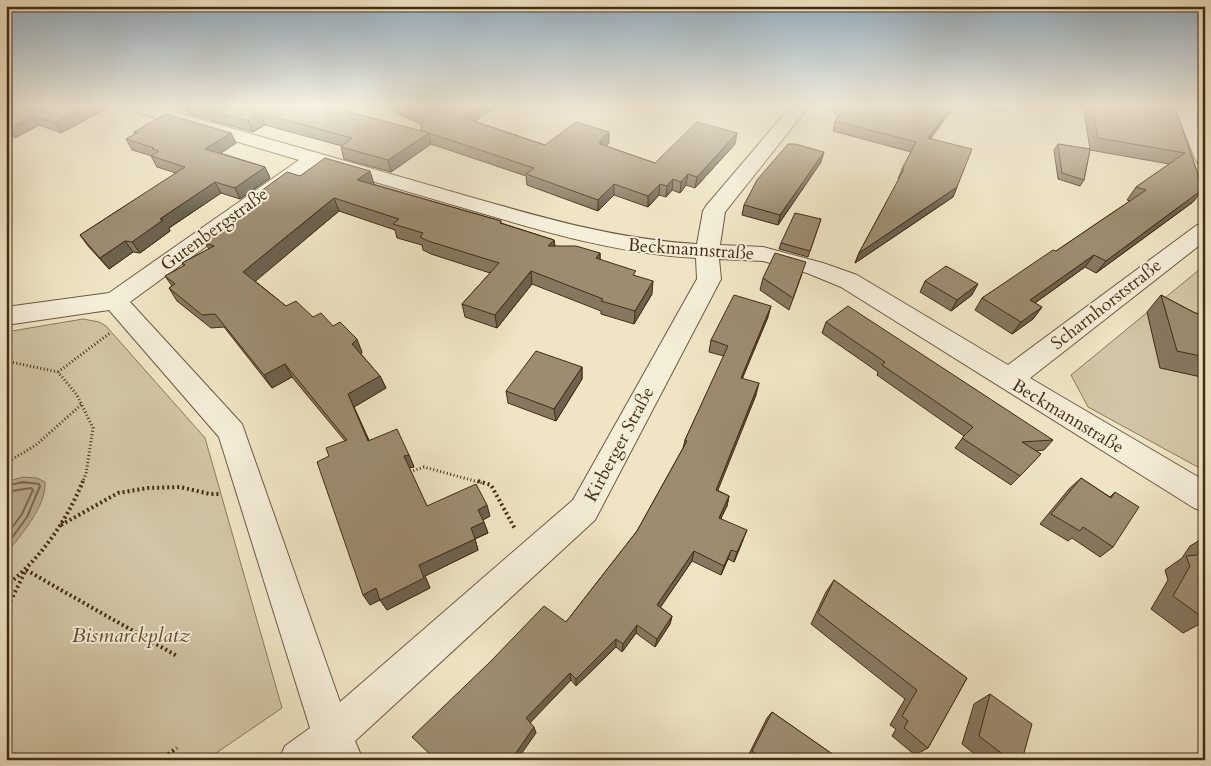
<svg xmlns="http://www.w3.org/2000/svg" width="1211" height="766" viewBox="0 0 1211 766" font-family="Cardo,serif">
  <style>
    .green { fill: #d2c6a6; stroke: #8a795d }
    .water { fill: #b5a688; stroke: #87755a }
    .lines { fill: none; stroke-linecap: round; stroke-linejoin: round }
    .shore-far1 { stroke: #7c694e; stroke-width: 1 }
    .shore { stroke: #7c694e; stroke-width: 2 }
    .street-casing { stroke: #6e5a40; stroke-width: 2 }
    .path-far1 { stroke: #432c14; stroke-width: 3; stroke-dasharray: 1 2.5; stroke-linecap: butt }
    .path { stroke: #432c14; stroke-width: 4; stroke-dasharray: 2 3; stroke-linecap: butt }
    .street { fill: #f5eed9; fill-rule: evenodd }
    .wall { fill: #867860; stroke: #432c14 }
    .shaded-wall { fill: #6d624e; stroke: #432c14 }
    .building { fill: #9c8c70; stroke: #432c14 }
    .labels { text-anchor: middle; stroke-width: 4; stroke-linejoin: round; paint-order: stroke }
    .street-label { font-size: 18px; fill: #432c14; stroke: #f5eed9 }
    .near-park-label { font-size: 21px; font-style: italic; fill: #604b31; stroke: #f5eed9 }
  </style>
  <rect width="100%" height="100%" fill="#efe5c4"/>
  <filter id="stains"><feTurbulence type="fractalNoise" baseFrequency=".004" numOctaves="4"/><feColorMatrix values="0 0 0 0 .2 0 0 0 0 .09 0 0 0 0 .02 0 0 0 .5 -.17"/></filter>
  <radialGradient id="worn" r=".72"><stop offset=".6" stop-color="#630" stop-opacity="0"/><stop offset="1" stop-color="#630" stop-opacity=".3"/></radialGradient>
  <!-- green -->
  <path class="green" d="M1205,265V471L1088,407L1071,375Z
    M83,319L99,322L106,326L205,438L282,708L206,760H6V332Z"/>
  <!-- water -->
  <path class="water" d="M23,477L37,478L45,482C47,505 20,537 6,553V482Z"/>
  <g class="lines">
    <!-- shore-far1 -->
    <path class="shore-far1" d="M20,483H28"/>
    <!-- shore -->
    <path class="shore" d="M6,486L23,482L39,484L40,486L27,517L6,546
      M6,492L31,488L33,490L22,514L6,536"/>
    <!-- street casing -->
    <g class="street-casing">
      <path id="street" d="M123,105H151C247,133 343,160 439,188C524,212 608,239 697,244L703,211L706,206L792,105H810L725,212L720,245L763,247L823,263L857,275L1008,365L1197,225L1205,223V241L1030,378L1205,481V512L1194,508L841,287L807,273L763,261L719,259L721,279L595,520L355,741L363,760H279L285,746L310,728L219,437L109,310L6,325V307L109,293L299,160L126,109ZM317,165C372,181 426,197 481,213C552,234 622,254 696,258L697,279L573,500L340,702L242,424L130,302Z
        M1174,105H1192L1205,135V165L1198,163L1195,159Z"/>
    </g>
    <!-- path-far1 -->
    <path class="path-far1" d="M6,361L58,372L77,395L93,428L86,474L82,483
      M58,372L110,333
      M6,463L36,445L82,404
      M410,472L424,467L482,483"/>
    <!-- path -->
    <path class="path" d="M478,481L491,485L515,529
      M61,525L118,493L148,488L180,487L210,494H220
      M6,586C41,558 66,522 83,481
      M6,610L26,570L177,656
      M160,760L177,748"/>
    <!-- street -->
    <use href="#street" class="street"/>
  </g>
  <!-- wall -->
  <path class="wall" d="M6,105H113L61,133L39,125L15,138Z
    M184,105H323L420,131L422,125L381,105H498L474,121L545,145L609,143L606,146L655,163L735,144L695,188L686,185L680,193L672,190L666,197L659,195L648,207L614,195L598,211L527,185L526,176L431,144L391,172L344,159L341,147L342,146L265,125L253,132L189,114Z
    M826,105H955L930,139L957,187L953,197L855,263L859,253L899,179H898L902,169L911,152L833,131L835,121L838,117Z
    M982,105H1009L1006,112L982,108Z
    M1083,105H1174L1203,189L1193,202L1096,273L1085,267L1035,303L1042,307L1033,319L1012,334L975,310L982,298L1056,251L1130,201L1127,200L1136,187L1169,164L1090,150L1084,180L1080,186L1058,179L1054,150L1058,144L1090,149Z
    M134,132L231,133L236,143L220,153L265,167L270,178L240,199L221,193L169,228L170,231L140,253L133,252L109,269L88,246L80,235L176,173L157,167L151,156H152L132,150L126,139L135,134Z
    M821,162L778,225L742,215L744,205Z
    M300,176L374,184H373L501,221V223L554,240L555,246L600,253V260L636,276L652,294L634,324L601,314V311L532,284L497,328L465,317L462,304L490,273L431,254L423,250L422,245L397,238L395,230L339,211L255,281L286,306L333,326L362,352L361,354L380,376L386,388L354,407L369,440L409,455L414,467L409,468L427,506L490,516L483,520L488,533L475,539L478,550L425,576L430,588L387,610L380,600L370,605L329,456L345,441L292,377L272,388L224,327L211,328L177,301L169,288L172,286L165,276L184,266L182,263L209,249L205,243L261,202L257,194Z
    M821,219L808,257L779,249L781,243Z
    M802,274L789,310L760,290L763,278Z
    M925,281L972,295L951,311L920,292Z
    M1161,295L1195,313L1205,315V382L1203,381L1201,377L1160,368L1147,312Z
    M768,317L742,378L756,395L717,490L729,496L727,506L721,518L743,540L734,562L728,559L721,575L692,561L660,607L672,616L670,624L655,647L636,633L622,652L616,647L576,686L571,680L530,722L536,733L435,760L566,622L637,531L683,448L685,440L724,356L709,352L711,340Z
    M826,322L1053,440L1044,450L1036,451L1041,454L1011,485L955,448L964,436L877,375L878,372L822,333Z
    M582,367V379L556,421L508,403L506,391Z
    M1081,478L1110,497L1115,492L1113,547L1100,557L1072,538L1068,541L1040,524L1069,489Z
    M1205,537V627L1200,624L1183,633L1151,609L1168,580L1165,570L1182,558L1190,546Z
    M834,580L967,678L928,748L915,755L892,736L896,729L890,725L905,699L811,624L826,592Z
    M990,694L1022,760H982L962,744L974,704Z
    M772,712L841,760H753L748,756L767,718Z"/>
  <!-- shaded-wall -->
  <path class="shaded-wall" d="M90,105H113L61,133L55,123Z
    M481,105H498L465,128L463,118Z
    M952,105H955L924,148L928,138Z
    M260,113L265,125L253,132L248,121Z
    M33,116L39,125L15,138L8,129Z
    M609,132V143L602,150L599,142Z
    M231,133L236,143L211,160L205,149Z
    M429,133L431,144L391,172L388,160Z
    M737,133L735,144L695,188L697,177Z
    M824,152L821,162L778,225L780,215Z
    M265,167L270,178L240,199L235,188Z
    M370,171L374,184L361,192L357,180Z
    M688,174L686,185L680,193L681,182Z
    M673,179L672,190L666,197L667,186Z
    M215,182L221,193L169,228L170,231L140,253L132,242L160,219Z
    M614,184V195L598,211V200Z
    M660,184L659,195L648,207V196Z
    M957,187L953,197L855,263L859,253Z
    M1203,189L1193,202L1096,273L1106,261Z
    M334,198L339,211L251,285L243,272Z
    M554,240L555,253L548,246Z
    M125,241L133,252L109,269L100,258Z
    M600,253V266L596,258Z
    M1094,255L1085,267L1022,312L1030,300Z
    M531,271L532,284L497,328L495,315Z
    M653,281L652,294L634,324L635,311Z
    M978,284L972,295L951,311L957,300Z
    M771,306L768,317L738,389L741,378Z
    M1042,307L1033,319L1012,334L1021,322Z
    M357,339L362,352L358,357L352,344Z
    M285,364L292,377L272,388L264,375Z
    M582,367V379L556,421L554,409Z
    M380,376L386,388L354,407L374,453L348,394Z
    M759,383L756,395L714,500L716,490Z
    M409,455L414,467L409,468L404,456Z
    M729,496L727,506L716,528L719,518Z
    M487,505L490,516L481,521L478,510Z
    M484,522L488,533L474,539L471,528Z
    M747,530L743,540L734,562L737,552Z
    M475,539L478,550L425,576L430,588L387,610L380,600L419,565Z
    M731,550L728,559L721,575L724,566Z
    M694,551L692,561L656,614L657,605Z
    M376,588L383,598L370,605L363,595Z
    M672,616L670,624L655,647L657,639Z
    M637,625L636,633L622,652L623,644Z
    M616,639V647L576,686V679Z
    M570,673L571,680L529,724L526,718Z
    M534,727L536,733L517,760H511Z"/>
  <!-- building -->
  <path class="building" d="M6,105H90L55,123L33,116L8,129L6,126Z
    M191,105H323L429,133L388,160L341,147L352,138L260,113L248,121Z
    M400,105H481L463,118L545,145L576,122L609,132L599,142L602,143L600,144L655,163L697,122L737,133L697,177L688,174L681,182L673,179L667,186L660,184L648,196L614,184L598,200L526,174L534,168L420,130L425,117Z
    M838,105H952L928,138L972,149L957,187L859,253L904,169H902L916,142L835,121L843,110Z
    M1092,105H1174L1203,189L1106,261L1094,255L1030,300L1042,307L1021,322L982,298L1053,250L1056,251L1146,190L1136,187L1185,153L1098,138Z
    M166,114L231,133L205,149L265,167L235,188L215,182L160,219L163,220L132,242L125,241L100,258L80,235L185,167L151,156L159,151L152,149L154,148L126,139L137,133L134,132Z
    M788,144H795L824,152L780,215L744,205L757,180Z
    M1058,144L1090,149L1084,180L1062,173Z
    M325,158L370,171L357,180L501,221L500,223L554,240L548,246H576L600,253L596,258L636,271L633,275L653,281L635,311L601,301L603,299L531,271L495,315L462,304L499,263L428,241L420,237L423,233L393,224L399,219L334,198L243,272L286,306L296,301L313,317L321,313L333,326L340,322L357,339L352,344L380,376L348,394L368,441L397,429L409,455L404,456L427,506L476,484L487,505L478,510L484,522L471,528L475,539L419,565L424,578L380,600L376,588L363,595L317,462L329,456L326,448L347,440L285,364L264,375L215,314L202,315L169,288L175,284L165,276L185,265L182,263L214,246L205,243L268,197L257,194L287,172L300,176Z
    M795,213L821,219L810,251L781,243Z
    M775,253L806,262L793,298L763,278Z
    M946,266L978,284L957,300L925,281Z
    M734,295L771,306L741,378L759,383L716,490L729,496L719,518L747,530L737,552L731,550L724,566L694,551L657,605L672,616L657,639L637,625L623,644L616,639L576,679L570,673L526,718L534,727L511,760H436L412,737L491,661L544,606L566,622L637,531L687,441L685,440L728,346L711,340Z
    M1161,295L1195,313L1205,315V357L1177,351Z
    M848,306L1053,440L1022,442L1041,454L1020,476L962,438L973,427L882,365L885,362L826,322Z
    M536,351L582,367L554,409L506,391Z
    M1081,478L1111,498L1115,492L1139,507L1113,547L1083,527L1080,531L1051,514Z
    M1205,543V619L1173,596L1190,566L1186,556L1197,555Z
    M834,580L967,678L928,748L904,728L908,721L902,716L917,690L818,613Z
    M990,694L1032,724L1022,760H1010L979,736Z
    M772,712L841,760H765L752,751Z
    M571,756L576,760H569Z"/>
  <!-- sky -->
  <linearGradient id="sky" x2="0" y2="1"><stop stop-color="#93aec2"/><stop offset="0.5" stop-color="#f8f3e4"/><stop offset="1" stop-color="#f8f3e4" stop-opacity="0"/></linearGradient>
  <rect width="1211" height="212" fill="url(#sky)"/>
  <g class="labels">
    <!-- street labels -->
    <g class="street-label">
      <text transform="translate(214 229) rotate(-36)" y="6">Gutenbergstraße</text>
      <text transform="translate(691 249) rotate(4)" y="6">Beckmannstraße</text>
      <text transform="translate(1106 304) rotate(-38)" y="6">Scharnhorststraße</text>
      <text transform="translate(1068 416) rotate(31)" y="6">Beckmannstraße</text>
      <text transform="translate(619 444) rotate(-62)" y="6">Kirberger Straße</text>
    </g>
    <!-- near-park labels -->
    <g class="near-park-label">
      <text x="131" y="642">Bismarckplatz</text>
    </g>
  </g>
  <!-- margin -->
  <rect width="1211" height="766" fill="none" stroke="#efe5c4" stroke-width="25"/>
  <rect x="8" y="8" width="1196" height="751" fill="none" stroke="#432c14" stroke-width="2.5"/>
  <rect x="12" y="12" width="1186" height="741" fill="none" stroke="#432c14"/>
  <rect width="100%" height="100%" filter="url(#stains)"/>
  <rect width="100%" height="100%" fill="url(#worn)"/>
</svg>
